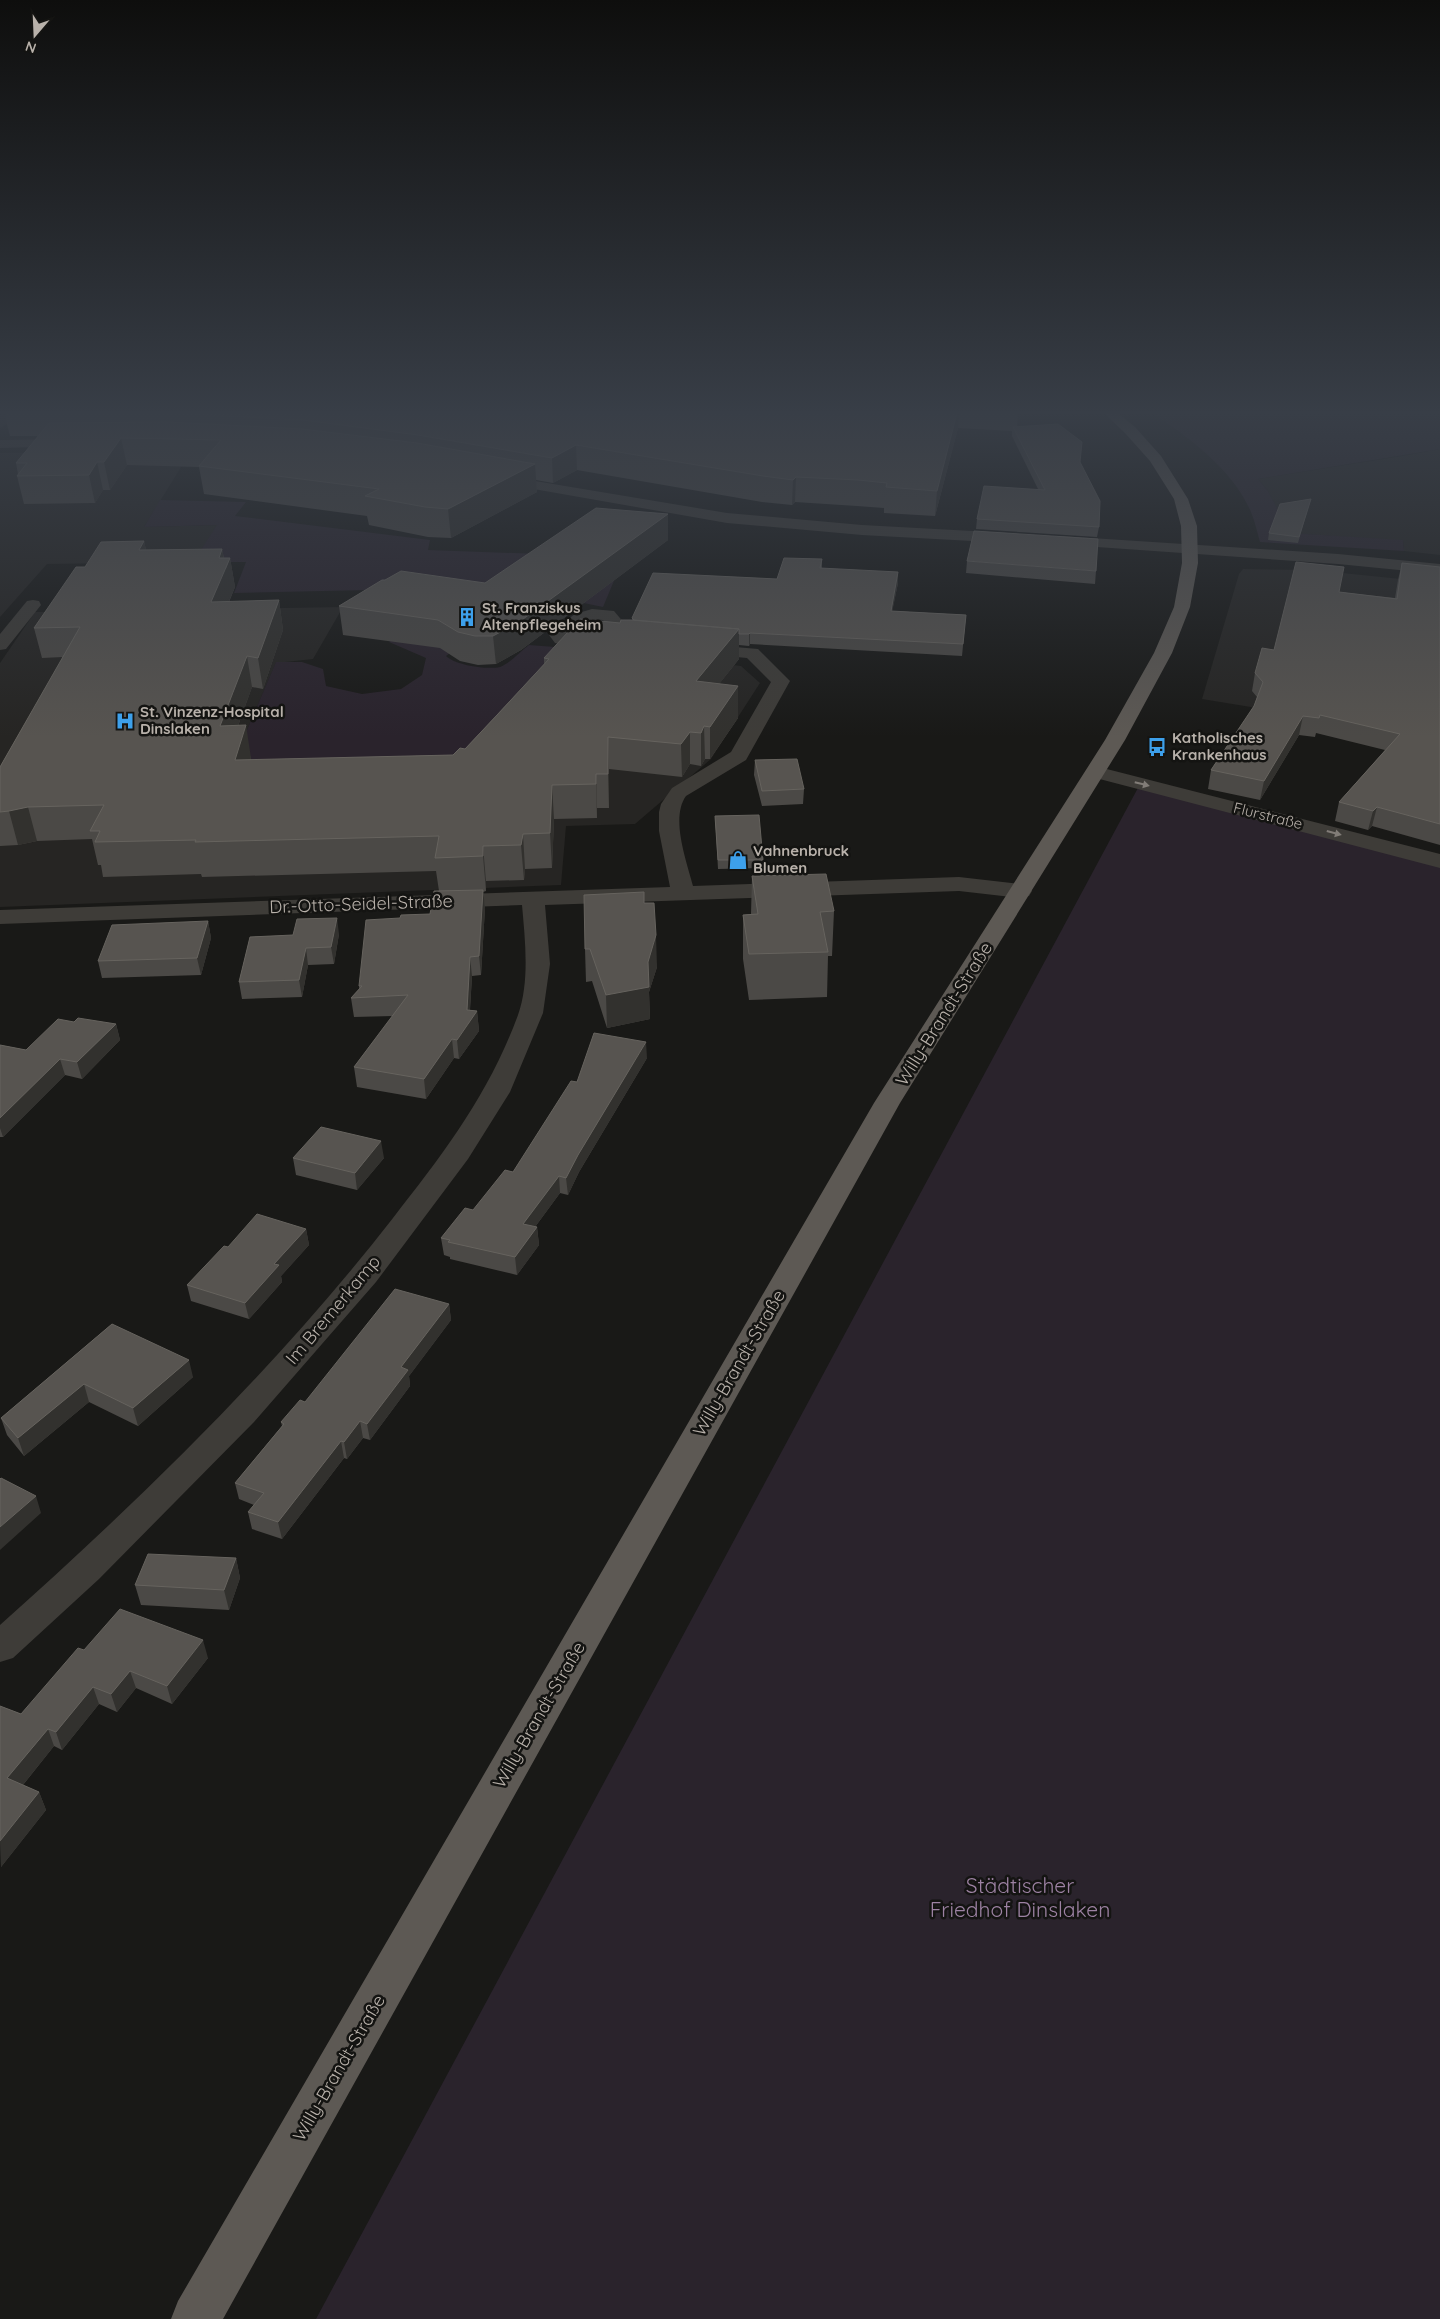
<svg xmlns="http://www.w3.org/2000/svg" width="1440" height="2319" viewBox="0 0 1440 2319" font-family="Quicksand,sans-serif">
  <style>
    .built { fill: #262523 }
    .green { fill: #2a232c }
    .lines { fill: none; stroke-linecap: round; stroke-linejoin: round }
    .minor { fill: #3e3c38; fill-rule: evenodd }
    .major { fill: #5d5954; fill-rule: evenodd }
    .wall { fill: #4b4946 }
    .shaded-wall { fill: #32312e }
    .building { fill: #575450; stroke: #66635e }
    .oneway { fill: #817c77 }
    .labels { text-anchor: middle; stroke-width: 5; stroke-linejoin: round; paint-order: stroke }
    .far-poi-label { font-size: 15px; font-weight: bold; fill: #b8b1aa; stroke: #141412; text-anchor: start }
    .far-street-label { font-size: 15px; fill: #b8b1aa; stroke: #141412 }
    .street-label { font-size: 18px; fill: #b8b1aa; stroke: #141412 }
    .near-park-label { font-size: 21px; fill: #9d82a3; stroke: #141412 }
  </style>
  <rect width="100%" height="100%" fill="#191917"/>
  <!-- built -->
  <path class="built" d="M1440,449V555L1404,551L1403,541L1289,533L1268,491L1258,479L1409,455Z
    M191,451L144,527L218,525L193,562L47,564L0,617V453Z
    M1243,569L1313,570L1440,583V738L1202,699L1239,574Z
    M343,607L313,659L276,663L223,786L642,654L741,666L760,683L711,759L635,824L566,826L561,885L0,907V663L35,612Z"/>
  <!-- green -->
  <path class="green" d="M1152,413H1440V449L1258,479L1268,491L1290,533L1403,540L1404,551L1260,542C1257,532 1255,522 1251,512C1233,470 1189,437 1152,413Z
    M160,500L246,502L235,516L430,540L428,550L624,557L603,607L569,600L486,610L417,589L234,593L246,562H193L217,525L144,527Z
    M416,624L480,631L446,656C455,665 487,670 500,667C509,664 521,651 529,645L568,648L446,783L223,786L276,662H302L323,669L326,686L362,694L401,689L422,675L426,658L389,642Z
    M1139,786L1440,866V2319H316Z"/>
  <g class="lines">
    <!-- minor -->
    <path class="minor" d="M68,439L73,440L75,443L73,446L0,448V440Z
      M499,475L727,513L862,525L1009,533L1014,535L1017,538L1014,541L1009,543L862,535L727,523L494,482L492,479Z
      M1060,536L1338,554L1440,564V574L1338,564L1054,544L1052,541L1054,538Z
      M33,600L39,601L41,605L6,649L0,650V634L27,601Z
      M592,609L614,611L641,643L638,647H626L603,620C588,618 580,626 569,635L604,641L607,645L604,649L598,650L555,643L549,635L552,631L575,614Z
      M700,644L758,649L790,681L746,760L686,796C670,818 687,862 693,886L959,877L1021,884L1029,886L1032,891L1029,896L1021,898L959,891L545,905L550,964L543,1013L510,1092L468,1159L376,1282L254,1422L99,1579L13,1658L0,1662V1625C141,1499 277,1367 393,1218C444,1153 489,1094 518,1015C530,981 525,940 522,905L0,924V910L670,887L659,831V812L661,804L672,788L731,752L771,682L747,658L694,653L691,649L694,645Z
      M1095,766L1440,854V868L1088,776L1085,772L1088,768Z"/>
    <!-- major -->
    <path class="major" d="M1104,413H1118L1135,427L1161,456L1188,499L1197,526L1198,563L1190,607L1172,653L1125,740L900,1103L223,2319H171L178,2301L874,1103L1105,740L1154,653L1174,607L1182,563L1181,526L1174,499L1150,461L1125,433Z"/>
  </g>
  <!-- wall -->
  <path class="wall" d="M0,413H1018L1017,427L1080,462L1099,527L1097,537L976,529L977,519L1038,489L1012,436V431L958,428L935,516L884,513V508L857,506L795,502L792,505L762,502L577,470L553,483L536,480L537,492L451,538L428,537L369,525L367,516L204,494L199,467L127,465L110,490H103L95,503L24,504L17,476L18,474L16,463L38,436H10L7,424Z
    M1309,505L1298,543L1268,540L1269,533Z
    M668,514V540L521,650L496,664L478,665L460,661L440,648L343,635L339,606L385,580L485,583Z
    M144,541L146,550L222,549L224,558H230L235,587L229,602L279,600L283,630L263,689L252,687L238,726L251,758V760L453,755L465,749L544,664V658L620,623L632,620V618L777,579L822,559V568L898,583L892,611L966,615L962,656L750,644L749,646L739,645V659L719,684L738,686V718L710,759H705L701,766L690,764L682,777L609,769V808H597V818L554,819L552,868L525,869L524,880L486,881V891L483,892L485,908L481,975L472,976L470,1010L477,1011L479,1031L459,1059L454,1058L426,1099L357,1087L354,1067L393,1016L354,1017L351,998L359,989V986L400,918L430,914L439,891L436,871L202,877L201,874L103,877L101,865H98L92,839L37,841L18,845L0,846V767L63,657L42,658L34,628L85,567Z
    M967,561L1096,571L1095,584L966,573Z
    M1402,563L1440,714V845L1372,826L1368,830L1335,821L1339,802L1385,750L1316,733L1315,737L1299,735L1260,800L1208,789L1211,770L1254,706L1257,697L1252,691L1255,673L1339,592L1395,598L1398,580Z
    M755,760L804,789L803,804L762,806L754,775Z
    M715,816L763,860L762,868L718,869Z
    M752,876L834,911L832,956H828L827,997L749,1000L743,959V915L751,914Z
    M644,903L657,967L649,992L650,1019L607,1028L592,981L586,982L585,949Z
    M208,921L211,938L201,975L102,978L98,961Z
    M339,934L334,964L308,965L302,997L242,999L239,982L250,937Z
    M74,1022L116,1024L120,1040L82,1079L65,1075L3,1137H0V1045L26,1050Z
    M647,1058L579,1172L568,1195L560,1193L535,1227H537L539,1245L517,1275L450,1259V1257L444,1255L441,1238L473,1210L513,1172L577,1082Z
    M293,1158H384L357,1190L296,1175Z
    M306,1229L309,1245L281,1276L282,1282L249,1319L191,1301L187,1285L228,1247Z
    M449,1304L451,1320L409,1376L410,1386L370,1440L363,1438L347,1459L344,1458L282,1539L252,1529L248,1512L254,1505L239,1499L235,1483L282,1426L281,1422L305,1402Z
    M112,1324L193,1377L138,1426L89,1402L24,1456L7,1435L1,1418Z
    M236,1558L240,1578L229,1610L141,1605L135,1585Z
    M84,1650L208,1658L172,1704L136,1688L117,1712L99,1704L62,1750L54,1746L23,1785L39,1792L46,1810L1,1867L0,1706L21,1714Z"/>
  <!-- shaded-wall -->
  <path class="shaded-wall" d="M0,413H5L7,424L0,428Z
    M957,413H959L958,428L935,516L937,491Z
    M121,438L127,465L110,490L104,462Z
    M576,445L577,470L553,483L552,458Z
    M97,462L103,490L95,503L89,475Z
    M535,464L537,492L451,538L448,509Z
    M796,477L795,502L792,505L793,480Z
    M668,514V540L521,650L496,664L493,636Z
    M144,541L150,569L139,550Z
    M222,549L226,569L230,558L235,587L216,632L211,602L219,558Z
    M898,572V583L890,623L891,611Z
    M279,600L283,630L263,689L258,658Z
    M739,629V659L697,712L696,681Z
    M750,633V644L749,646V634Z
    M247,656L252,687L226,759L220,726Z
    M738,686V718L710,759V727Z
    M1303,716L1299,735L1260,800L1264,781Z
    M246,725L251,758L241,793L235,760Z
    M704,726L705,759L701,766V733Z
    M690,732V764L682,777L681,744Z
    M608,737L609,769V808L608,774Z
    M596,774L597,808V818L596,784Z
    M552,785L554,819L552,868L550,833Z
    M28,807L37,841L18,845L9,811Z
    M1377,807L1372,826L1368,830L1373,811Z
    M523,834L525,869L524,880L521,845Z
    M483,846L486,881V891L483,856Z
    M483,890L485,908L481,975L479,956Z
    M337,918L339,934L334,964L331,947Z
    M208,921L211,938L201,975L197,958Z
    M656,935L657,967L649,992L650,1019L607,1028L606,995L648,962Z
    M306,948L308,965L302,997L299,980Z
    M470,957L472,976L469,1023L477,1011L479,1031L459,1059L457,1040L467,1010Z
    M116,1024L120,1040L82,1079L77,1062Z
    M452,1039L454,1058L426,1099L424,1079Z
    M646,1042L647,1058L579,1172L568,1195L566,1178L578,1155Z
    M60,1059L65,1075L3,1137L0,1128V1118Z
    M381,1141L384,1158L357,1190L355,1173Z
    M559,1176L560,1193L524,1242L523,1224Z
    M537,1227L539,1245L517,1275L515,1257Z
    M306,1229L309,1245L281,1276L282,1282L249,1319L245,1303L274,1264Z
    M449,1304L451,1320L409,1376L410,1386L370,1440L367,1424L401,1367Z
    M189,1360L193,1377L138,1426L133,1408Z
    M84,1384L89,1402L24,1456L18,1438Z
    M360,1421L363,1438L347,1459L344,1442Z
    M341,1441L344,1458L282,1539L278,1522Z
    M36,1496L41,1513L0,1550V1527Z
    M236,1558L240,1578L229,1610L224,1590Z
    M203,1640L208,1658L172,1704L167,1686Z
    M130,1671L136,1688L117,1712L111,1694Z
    M93,1687L99,1704L62,1750L56,1732Z
    M48,1729L54,1746L14,1796L7,1778Z
    M39,1792L46,1810L1,1867L0,1841Z"/>
  <!-- building -->
  <path class="building" d="M79,413H957L937,491L886,487L887,483L858,480L796,477L793,480L763,476L576,445L552,458L418,435L303,420L169,413Z
    M168,422L302,429L417,443L535,464L448,509L425,507L365,496L379,489L199,466L221,440L121,438L104,462H97L89,475L17,476L27,463H16L49,423Z
    M1058,424L1082,442L1080,462L1100,501L1099,527L977,519L984,486L1045,490L1013,427Z
    M1311,499L1299,537L1269,533L1280,504Z
    M596,508L668,514L519,622L493,636H475L458,632L438,620L339,606L382,580H385L401,571L485,583Z
    M974,531L1098,539L1096,571L967,561Z
    M144,541L139,550L222,549L219,558H230L211,602L279,600L258,658L247,656L220,726L246,725L235,760L453,755L460,748L465,749L498,714L549,659L544,658L580,619L620,623L621,620H631L739,629L696,681L738,686L710,727L704,726L701,733L690,732L681,744L608,737V774H596V784L552,785L550,833L523,834L521,845L483,846V856L435,858L439,836L195,842L196,840L95,842L100,831H90L104,805L28,807L9,811L0,812V767L80,627L34,628L76,567H85L101,542Z
    M784,558L822,559L820,568L898,572L891,611L966,615L963,644L750,633L749,634H739V629L634,620L632,618L653,573L777,579Z
    M1296,562L1344,567L1339,592L1397,599L1402,563L1440,567V824L1377,807L1373,811L1339,802L1400,734L1320,715L1319,718L1303,716L1264,781L1211,770L1254,706L1263,682L1255,673L1262,648L1274,650Z
    M797,759L804,789L762,791L755,760Z
    M759,815L763,860H718L715,816Z
    M826,874L834,911L820,912L828,952L749,954L743,915L758,914L752,876Z
    M483,890L479,956L470,957L467,1010L477,1011L457,1040L452,1039L424,1079L354,1067L408,995L351,998L362,986H359L366,920L400,918L401,915L430,914L434,891Z
    M644,892V903H654L656,935L648,962L649,987L606,995L590,949H585L584,895Z
    M337,918L331,947L306,948L299,980L239,982L250,937L293,935L297,919Z
    M208,921L197,958L98,961L112,925Z
    M78,1018L116,1024L77,1062L60,1059L0,1118V1045L26,1050L58,1019L74,1022Z
    M594,1033L646,1042L578,1155L566,1178L559,1176L523,1224L537,1227L515,1257L448,1242L450,1240L441,1238L465,1208L473,1210L505,1170L513,1172L571,1081L577,1082Z
    M321,1127L381,1141L355,1173L293,1158Z
    M257,1214L306,1229L274,1264L279,1265L245,1303L187,1285L224,1246L228,1247Z
    M395,1289L449,1304L401,1367L408,1370L367,1424L360,1421L344,1442L341,1441L278,1522L248,1512L264,1493L235,1483L284,1424L281,1422L300,1400L305,1402Z
    M112,1324L189,1360L133,1408L84,1384L18,1438L1,1418Z
    M1,1478L36,1496L0,1527V1479Z
    M148,1554L236,1558L224,1590L135,1585Z
    M120,1609L203,1640L167,1686L130,1671L111,1694L93,1687L56,1732L48,1729L7,1778L39,1792L0,1841V1706L21,1714L78,1648L84,1650Z"/>
  <!-- one-way arrows -->
  <defs><path id="oneway-solid" d="M-6-.8H1V-3.2L6.5 0L1 3.2V.8H-6Z" transform="scale(1.25)"/></defs>
  <g class="oneway">
    <use href="#oneway-solid" transform="translate(1142 784) rotate(14)"/>
    <use href="#oneway-solid" transform="translate(1334 833) rotate(15)"/>
  </g>
  <!-- sky -->
  <linearGradient id="sky" x2="0" y2="1"><stop stop-color="#0e0e0d"/><stop offset="0.56" stop-color="#383e47"/><stop offset="1" stop-color="#383e47" stop-opacity="0"/></linearGradient>
  <rect width="1440" height="737" fill="url(#sky)"/>
  <!-- icons -->
  <defs>
    <g id="building-bare" transform="scale(1.5)"><path d="M-4-6H4V6H1V3H-1V6H-4ZM-2.5-4.3h1.7v1.8h-1.7ZM.8-4.3h1.7v1.8H.8ZM-2.5-1h1.7V.8h-1.7ZM.8-1h1.7V.8H.8Z" fill="#3da0eb" stroke="#141412" stroke-width="2.5" paint-order="stroke"/></g>
    <g id="hospital-bare" transform="scale(1.5)"><path d="M-5-5h3v3.5h4V-5h3V5h-3V1.5h-4V5h-3Z" fill="#3da0eb" stroke="#141412" stroke-width="2.5" paint-order="stroke"/></g>
    <g id="bus-bare" transform="scale(1.5)"><path d="M-5-6H5V4H4V6H2V4H-2V6H-4V4H-5ZM-3.5-4V0h7V-4ZM-3.5 1.2v1.5H-2V1.2ZM2 1.2v1.5H3.5V1.2Z" fill="#3da0eb" stroke="#141412" stroke-width="2.5" paint-order="stroke"/></g>
    <g id="shop-bare" transform="scale(1.5)"><path d="M-5-2.5h2.3a2.7 3.5 0 0 1 5.4 0H5L5.5 6h-11ZM-1.5-2.5h3a1.5 2.3 0 0 0-3 0Z" fill="#3da0eb" stroke="#141412" stroke-width="2.5" paint-order="stroke"/></g>
  </defs>
  <g fill-rule="evenodd">
    <use href="#building-bare" x="467" y="617"/>
    <use href="#hospital-bare" x="125" y="721"/>
    <use href="#bus-bare" x="1157" y="747"/>
    <use href="#shop-bare" x="738" y="860"/>
  </g>
  <g class="labels">
    <!-- far-poi labels -->
    <g class="far-poi-label">
      <text x="482" y="613">St. Franziskus<tspan x="482" dy="17">Altenpflegeheim</tspan></text>
      <text x="140" y="717">St. Vinzenz-Hospital<tspan x="140" dy="17">Dinslaken</tspan></text>
      <text x="1172" y="743">Katholisches<tspan x="1172" dy="17">Krankenhaus</tspan></text>
      <text x="753" y="856">Vahnenbruck<tspan x="753" dy="17">Blumen</tspan></text>
    </g>
    <!-- far-street labels -->
    <g class="far-street-label">
      <text transform="translate(1268 816) rotate(14)" y="5">Flurstraße</text>
    </g>
    <!-- street labels -->
    <g class="street-label">
      <text transform="translate(361 904) rotate(-2)" y="6">Dr.-Otto-Seidel-Straße</text>
      <text transform="translate(944 1014) rotate(-58)" y="6">Willy-Brandt-Straße</text>
      <text transform="translate(333 1310) rotate(-50)" y="6">Im Bremerkamp</text>
      <text transform="translate(739 1363) rotate(-60)" y="6">Willy-Brandt-Straße</text>
      <text transform="translate(539 1715) rotate(-60)" y="6">Willy-Brandt-Straße</text>
      <text transform="translate(339 2068) rotate(-60)" y="6">Willy-Brandt-Straße</text>
    </g>
    <!-- near-park labels -->
    <g class="near-park-label">
      <text x="1020" y="1893">Städtischer<tspan x="1020" dy="24">Friedhof Dinslaken</tspan></text>
    </g>
  </g>
  <!-- north arrow -->
  <g transform="translate(35 35) rotate(199)" stroke="#141412" stroke-width="4" paint-order="stroke">
  <path d="M0-4L9 19L0 12L-9 19Z" fill="#b8b1aa"/>
  <text y="-8" font-size="14" font-weight="bold" text-anchor="middle" fill="#b8b1aa">N</text>
  </g>
</svg>
